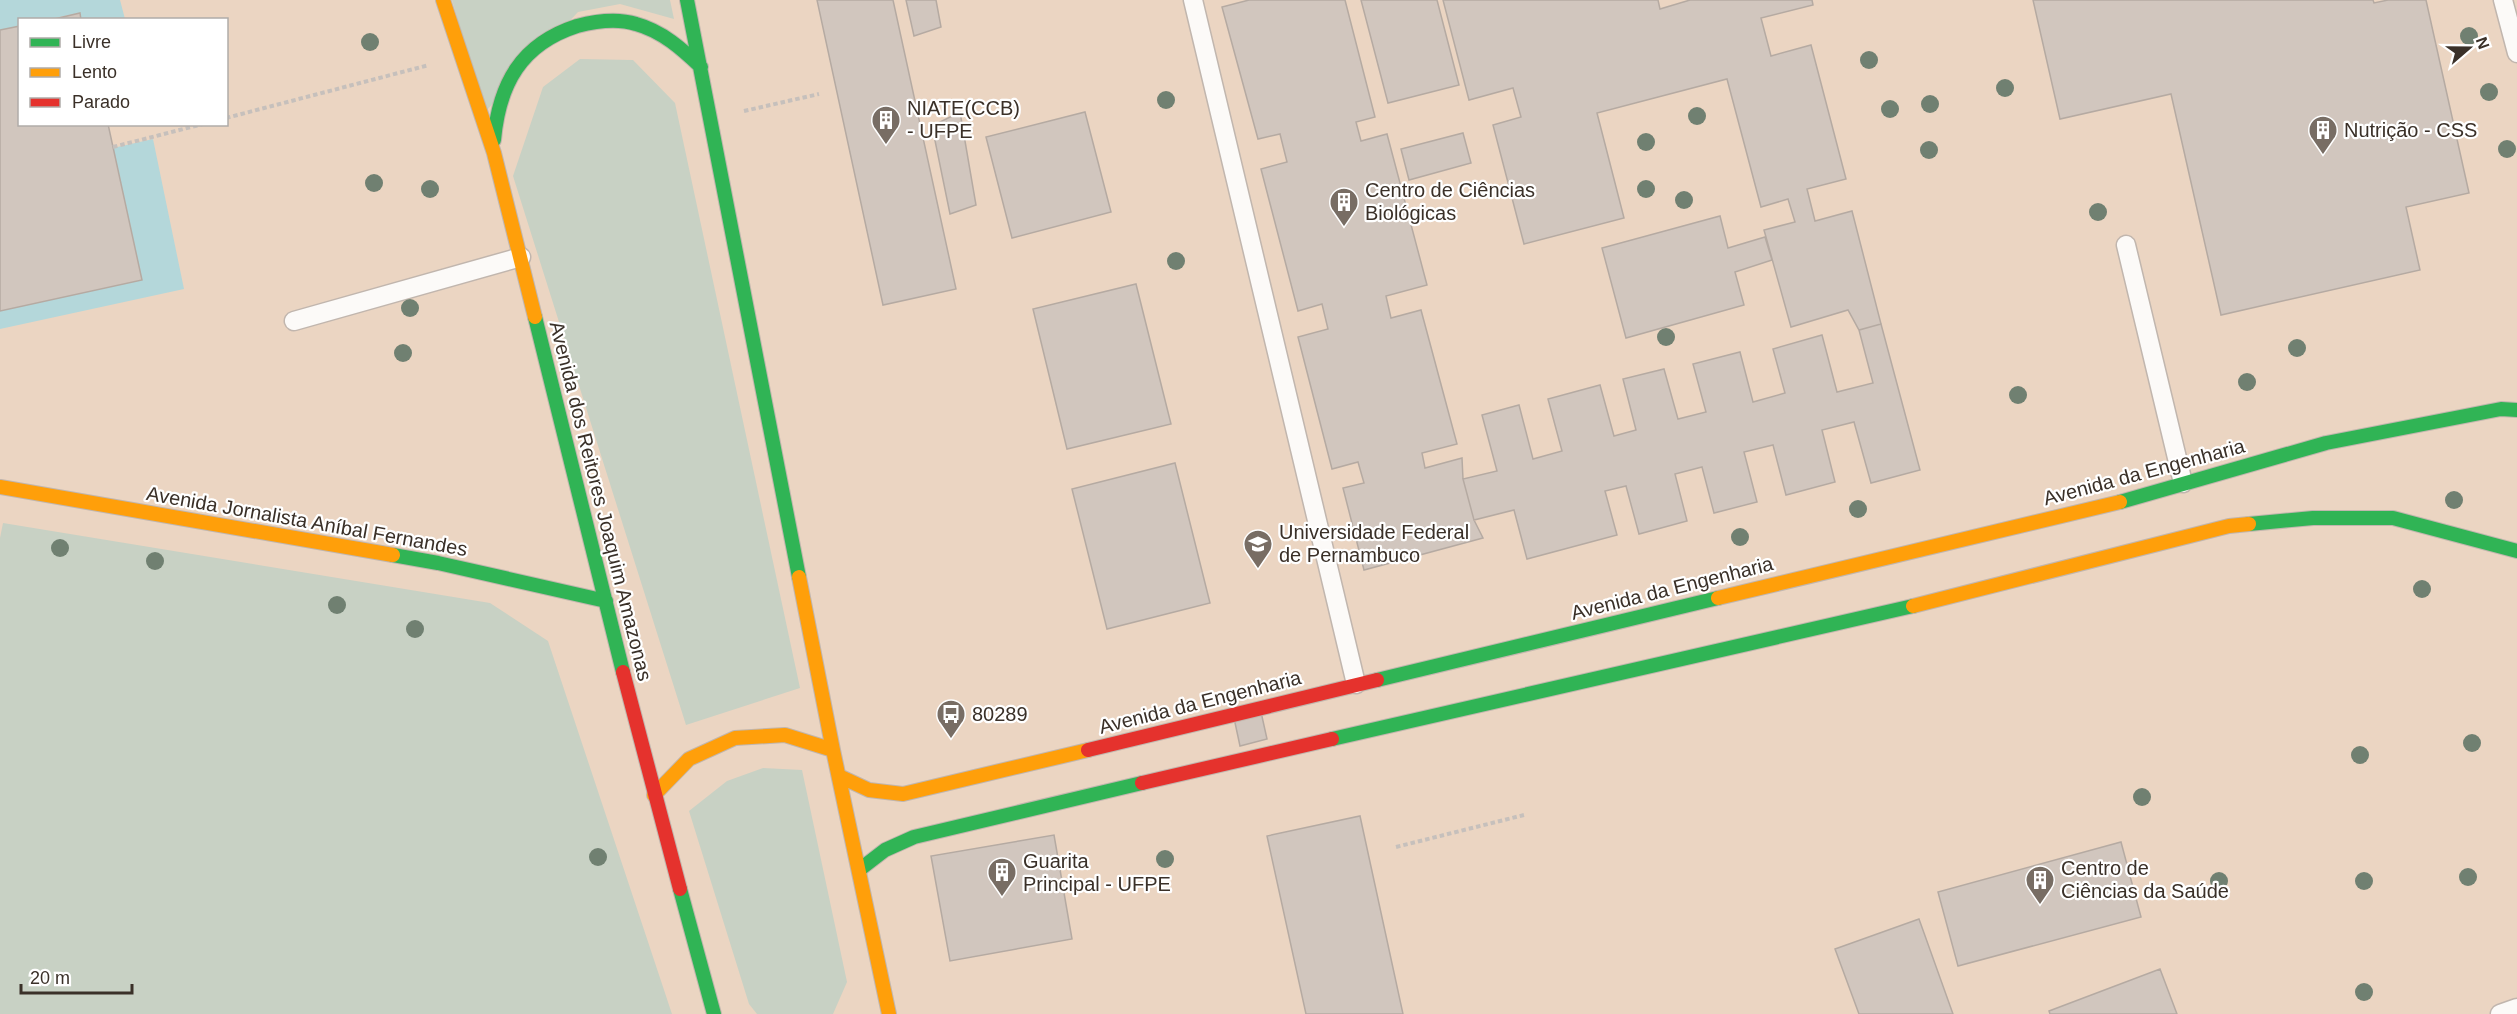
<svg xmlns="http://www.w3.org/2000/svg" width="2517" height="1014" viewBox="0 0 2517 1014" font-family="Helvetica,sans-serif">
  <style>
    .built { fill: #ebd5c2; fill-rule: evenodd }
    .green { fill: #c8d1c4 }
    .water { fill: #b4d7da }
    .building { fill: #d1c6be; stroke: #b5aaa2; stroke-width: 1.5 }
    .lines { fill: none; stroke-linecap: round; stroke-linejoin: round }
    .lane-casing { stroke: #c1b6ae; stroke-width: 21 }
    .fast-casing { stroke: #c1b6ae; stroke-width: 16 }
    .slow-casing { stroke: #c1b6ae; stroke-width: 16 }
    .jam-casing { stroke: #c1b6ae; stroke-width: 16 }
    .path { stroke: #c6c0bc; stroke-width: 4; stroke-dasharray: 4.5 3; stroke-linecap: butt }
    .lane { stroke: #fcfaf8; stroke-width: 18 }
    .fast { stroke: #30b455; stroke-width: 14 }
    .slow { stroke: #ff9f0a; stroke-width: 14 }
    .jam { stroke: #e5322d; stroke-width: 14 }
    .tree { fill: #708071 }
    .labels { text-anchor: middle; stroke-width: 4.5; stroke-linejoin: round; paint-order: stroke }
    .poi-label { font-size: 20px; fill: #3a3028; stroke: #fff; text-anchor: start }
    .street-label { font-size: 20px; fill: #3a3028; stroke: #fff }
  </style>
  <rect width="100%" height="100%" fill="#eaddd2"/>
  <!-- built -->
  <path class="built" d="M0,0H2517V1014H0ZM20,20H226V124H20Z"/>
  <!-- green -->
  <path class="green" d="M452,0H670L674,19L620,4L578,12L485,112Z
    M580,59L633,60L675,103L800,688L686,725L513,176L543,87Z
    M3,523L490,603L548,641L672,1014H0V538Z
    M763,768L802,770L847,982L833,1014H757L749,1004L689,811L727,781Z"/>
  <!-- water -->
  <path class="water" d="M0,0H120L125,19H81L79,13L50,19L20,20L19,26L0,30Z
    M153,139L184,289L0,329V311L142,280L113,148Z"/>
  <!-- building -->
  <path class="building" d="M817,0H893L956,289L883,305Z
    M906,0H936L941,27L914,36Z
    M1249,0H1345L1375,117L1356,122L1361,141L1387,134L1427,285L1386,296L1391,318L1421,310L1457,444L1422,453L1425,468L1462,458L1463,479L1474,520L1483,538L1364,570L1343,488L1364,483L1358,462L1332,469L1298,337L1328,329L1322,304L1298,311L1261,169L1287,162L1280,134L1258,139L1222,7Z
    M1361,0H1437L1459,85L1388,103Z
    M1443,0H1658L1660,9L1690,0H1812L1813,5L1761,18L1771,56L1811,45L1846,179L1807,189L1815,221L1852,211L1881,324L1859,330L1848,310L1791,327L1764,230L1795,222L1788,199L1761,207L1727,79L1597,113L1624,218L1524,244L1493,125L1521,117L1513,88L1469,100Z
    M2033,0H2373L2374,3L2388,0H2426L2469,193L2406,207L2420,270L2221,315L2171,94L2060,119Z
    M80,13L81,20H50Z
    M20,26V124H108L142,280L0,311V30Z
    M960,112L976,205L950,214L932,126Z
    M1085,112L1111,212L1012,238L986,137Z
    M1463,133L1471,163L1409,180L1401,149Z
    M1720,216L1728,248L1765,237L1772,260L1735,272L1744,305L1626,338L1602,248Z
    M1136,284L1171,424L1067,449L1033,309Z
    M1881,324L1920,470L1871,483L1854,422L1822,430L1835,482L1786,495L1773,445L1744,452L1757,502L1714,513L1702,467L1675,474L1687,521L1639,534L1626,486L1605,491L1617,535L1527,559L1514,510L1474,520L1463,479L1497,471L1482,415L1519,405L1533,459L1562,451L1548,399L1600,385L1614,436L1636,430L1623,379L1664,369L1678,419L1706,412L1693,364L1740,352L1753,402L1785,393L1773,349L1822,335L1837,392L1873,383L1859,330Z
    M1175,463L1210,603L1107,629L1072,489Z
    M1261,712L1267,739L1240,746L1234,718Z
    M1360,816L1403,1014H1306L1267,836Z
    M1054,835L1072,939L950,961L931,856Z
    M2121,842L2141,917L1958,966L1938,892Z
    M1919,919L1953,1014H1859L1835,949Z
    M2160,969L2177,1014H2050L2049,1011Z"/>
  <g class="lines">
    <!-- lane casing -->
    <g class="lane-casing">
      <path id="lane" d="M1193,0L1356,684
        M2503,0L2517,53
        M2126,245L2183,483
        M294,321L521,257
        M2500,1014L2517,1008"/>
    </g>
    <!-- fast casing -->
    <g class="fast-casing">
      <path id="fast" d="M687,0L799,577
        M494,140C499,84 521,44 577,26C596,21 617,18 636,24C662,31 682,49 701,67
        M535,317L623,672
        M2120,502L2326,443L2501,409L2517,410
        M2249,524L2313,518H2393L2517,551
        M393,555L438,563L606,601
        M1377,680L1718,598
        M1332,739L1913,606
        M859,870L885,850L914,837L1142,783
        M680,889L714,1014"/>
    </g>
    <!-- slow casing -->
    <g class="slow-casing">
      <path id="slow" d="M443,0L494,153L535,317
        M0,487L393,555
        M799,577L833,750L889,1014
        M1718,598L2120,502
        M1913,606L2229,526L2249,524
        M839,776L869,790L903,794L1088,750
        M654,795L689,759L735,738L785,735L833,750"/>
    </g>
    <!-- jam casing -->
    <g class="jam-casing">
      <path id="jam" d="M623,672L680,889
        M1088,750L1377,680
        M1142,783L1332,739"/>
    </g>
    <!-- path -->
    <path class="path" d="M744,111L819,94
      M226,118L429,65
      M113,147L203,124
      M1396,847L1524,815"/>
    <!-- lane -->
    <use href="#lane" class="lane"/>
    <!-- fast -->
    <use href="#fast" class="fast"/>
    <!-- slow -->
    <use href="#slow" class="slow"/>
    <!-- jam -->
    <use href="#jam" class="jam"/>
  </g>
  <!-- trees -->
  <g class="tree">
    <circle cx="2469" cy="36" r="9"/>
    <circle cx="370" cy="42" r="9"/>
    <circle cx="1869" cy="60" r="9"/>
    <circle cx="2005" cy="88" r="9"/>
    <circle cx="2489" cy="92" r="9"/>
    <circle cx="1166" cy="100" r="9"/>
    <circle cx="1930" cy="104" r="9"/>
    <circle cx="1890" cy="109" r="9"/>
    <circle cx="1697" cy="116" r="9"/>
    <circle cx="1646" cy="142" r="9"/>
    <circle cx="2507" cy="149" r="9"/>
    <circle cx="1929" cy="150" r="9"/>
    <circle cx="374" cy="183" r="9"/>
    <circle cx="430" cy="189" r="9"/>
    <circle cx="1646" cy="189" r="9"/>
    <circle cx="1684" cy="200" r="9"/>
    <circle cx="2098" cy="212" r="9"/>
    <circle cx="1176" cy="261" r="9"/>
    <circle cx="410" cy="308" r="9"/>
    <circle cx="1666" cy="337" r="9"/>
    <circle cx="2297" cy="348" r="9"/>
    <circle cx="403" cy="353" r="9"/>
    <circle cx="2247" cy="382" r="9"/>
    <circle cx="2018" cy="395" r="9"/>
    <circle cx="2454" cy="500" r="9"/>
    <circle cx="1858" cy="509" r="9"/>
    <circle cx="1740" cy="537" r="9"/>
    <circle cx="60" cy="548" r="9"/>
    <circle cx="155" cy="561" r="9"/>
    <circle cx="2422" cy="589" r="9"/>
    <circle cx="337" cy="605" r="9"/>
    <circle cx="415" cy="629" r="9"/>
    <circle cx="2472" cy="743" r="9"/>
    <circle cx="2360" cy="755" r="9"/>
    <circle cx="2142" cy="797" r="9"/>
    <circle cx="598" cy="857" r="9"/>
    <circle cx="1165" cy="859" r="9"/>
    <circle cx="2468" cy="877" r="9"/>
    <circle cx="2219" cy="881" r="9"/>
    <circle cx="2364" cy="881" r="9"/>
    <circle cx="2364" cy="992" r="9"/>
  </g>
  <!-- icons -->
  <defs>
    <g id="building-pin" transform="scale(1.5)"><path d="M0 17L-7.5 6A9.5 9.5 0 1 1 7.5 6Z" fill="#786d64" stroke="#fff"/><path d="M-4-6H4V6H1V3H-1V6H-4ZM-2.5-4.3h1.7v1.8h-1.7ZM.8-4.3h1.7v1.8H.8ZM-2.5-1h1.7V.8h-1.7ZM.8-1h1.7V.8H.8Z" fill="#fff"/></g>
    <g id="university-pin" transform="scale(1.5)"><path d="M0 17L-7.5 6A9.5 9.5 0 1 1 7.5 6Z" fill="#786d64" stroke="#fff"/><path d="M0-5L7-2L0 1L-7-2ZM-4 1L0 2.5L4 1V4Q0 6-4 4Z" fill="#fff"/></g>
    <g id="bus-pin" transform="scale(1.5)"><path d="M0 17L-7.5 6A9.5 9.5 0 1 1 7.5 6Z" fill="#786d64" stroke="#fff"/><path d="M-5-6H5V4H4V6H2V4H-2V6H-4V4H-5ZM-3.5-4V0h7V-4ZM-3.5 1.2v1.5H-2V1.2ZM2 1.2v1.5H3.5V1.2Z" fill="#fff"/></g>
  </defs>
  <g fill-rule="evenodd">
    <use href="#building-pin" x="886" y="120"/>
    <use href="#building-pin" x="2323" y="130"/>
    <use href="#building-pin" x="1344" y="202"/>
    <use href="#university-pin" x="1258" y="544"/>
    <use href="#bus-pin" x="951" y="714"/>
    <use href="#building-pin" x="1002" y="872"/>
    <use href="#building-pin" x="2040" y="880"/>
  </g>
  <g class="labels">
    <!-- poi labels -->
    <g class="poi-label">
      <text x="907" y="115">NIATE(CCB)<tspan x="907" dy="23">- UFPE</tspan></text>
      <text x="2344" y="137">Nutrição - CSS</text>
      <text x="1365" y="197">Centro de Ciências<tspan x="1365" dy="23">Biológicas</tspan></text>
      <text x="1279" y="539">Universidade Federal<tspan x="1279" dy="23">de Pernambuco</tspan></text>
      <text x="972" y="721">80289</text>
      <text x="1023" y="868">Guarita<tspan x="1023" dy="23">Principal - UFPE</tspan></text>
      <text x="2061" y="875">Centro de<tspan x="2061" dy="23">Ciências da Saúde</tspan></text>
    </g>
    <!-- street labels -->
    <g class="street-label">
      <text transform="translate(2144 472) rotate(-15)" y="7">Avenida da Engenharia</text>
      <text transform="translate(601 501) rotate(76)" y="7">Avenida dos Reitores Joaquim Amazonas</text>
      <text transform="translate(307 521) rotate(10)" y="7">Avenida Jornalista Aníbal Fernandes</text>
      <text transform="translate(1672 588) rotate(-14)" y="7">Avenida da Engenharia</text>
      <text transform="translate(1200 702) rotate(-14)" y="7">Avenida da Engenharia</text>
    </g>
  </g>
  <!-- legend -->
  <rect x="18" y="18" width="210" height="108" fill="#ffffff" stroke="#b0aca9" stroke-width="1.5"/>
  <rect x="30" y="38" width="30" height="9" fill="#30b455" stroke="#b0aca9" stroke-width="1.5"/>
  <text x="72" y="48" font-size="18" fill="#3a3028">Livre</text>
  <rect x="30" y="68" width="30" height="9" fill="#ff9f0a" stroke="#b0aca9" stroke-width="1.5"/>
  <text x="72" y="78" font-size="18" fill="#3a3028">Lento</text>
  <rect x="30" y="98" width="30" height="9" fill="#e5322d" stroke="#b0aca9" stroke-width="1.5"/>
  <text x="72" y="108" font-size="18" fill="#3a3028">Parado</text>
  <!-- north arrow -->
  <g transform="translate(2469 48) rotate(70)" stroke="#ffffff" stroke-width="4.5" paint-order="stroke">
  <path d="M0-4.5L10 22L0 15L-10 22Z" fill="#3a3028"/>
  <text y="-9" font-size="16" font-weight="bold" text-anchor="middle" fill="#3a3028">N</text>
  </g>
  <!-- scale -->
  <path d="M21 984v9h111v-9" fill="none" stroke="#3a3028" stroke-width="3"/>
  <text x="30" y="984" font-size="18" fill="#3a3028" stroke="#ffffff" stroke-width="4.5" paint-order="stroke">20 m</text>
</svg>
